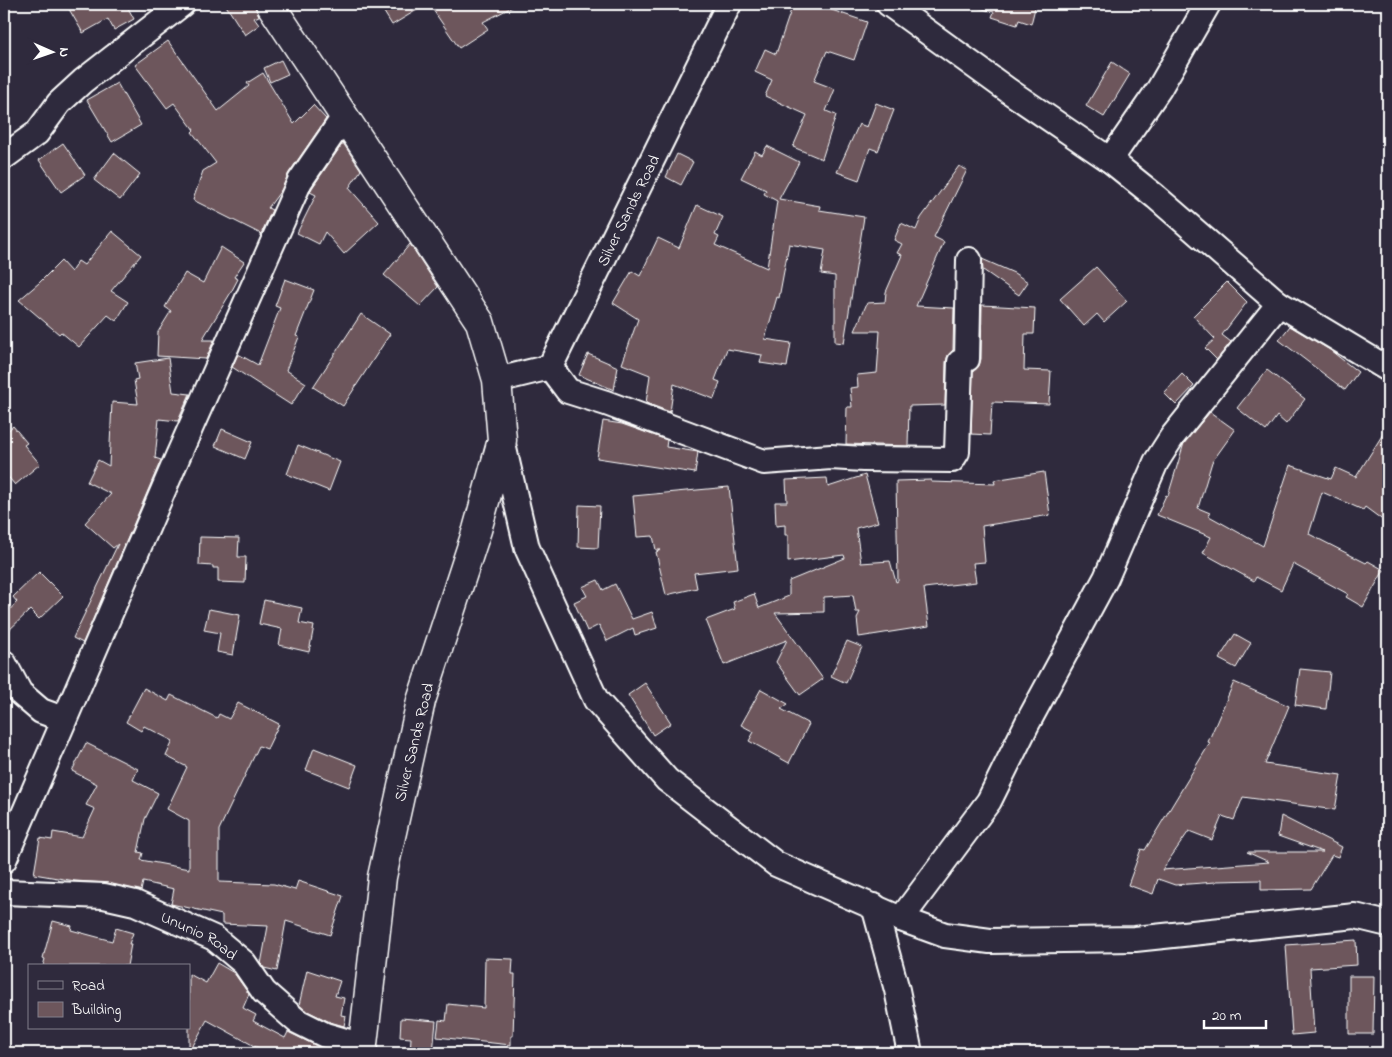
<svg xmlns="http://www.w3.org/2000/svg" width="1392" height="1057" viewBox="0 0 1392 1057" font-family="'Indie Flower',sans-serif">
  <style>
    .building { fill: #6d565c; stroke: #fff }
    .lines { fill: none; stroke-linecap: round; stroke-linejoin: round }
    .minor-casing { stroke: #fff; stroke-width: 28 }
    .tertiary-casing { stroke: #fff; stroke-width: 31 }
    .minor { stroke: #2f2a3d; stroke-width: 24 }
    .tertiary { stroke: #2f2a3d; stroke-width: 28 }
    .labels { text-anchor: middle; stroke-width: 4; stroke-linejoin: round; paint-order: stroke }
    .street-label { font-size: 16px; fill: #fff; stroke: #2f2a3d }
  </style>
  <rect width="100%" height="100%" fill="#2f2a3d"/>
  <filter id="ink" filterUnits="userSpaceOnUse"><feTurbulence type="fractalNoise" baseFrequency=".02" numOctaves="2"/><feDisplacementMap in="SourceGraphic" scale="10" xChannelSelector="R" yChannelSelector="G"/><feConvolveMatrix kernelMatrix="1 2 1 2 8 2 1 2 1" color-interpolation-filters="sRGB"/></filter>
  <g filter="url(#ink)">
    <!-- building -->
    <path class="building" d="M66,4H134L128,8L134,19L114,30L108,19L83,33Z
      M225,4H255L259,16L254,18L259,25L245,35Z
      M379,4H427L392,25Z
      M429,4H518L483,22L488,29L459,48Z
      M793,4H814L867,22L854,60L827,51L814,81L835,89L826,111L836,115L822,159L793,147L807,115L765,96L772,80L755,72L765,49L776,54Z
      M979,4H1036L1031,24L1019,20L1017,25L992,17L994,12L979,8Z
      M168,41L218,111L249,86L247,83L263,73L294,124L313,105L326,119L289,173L282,189L268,208L272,210L261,234L193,200L203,171L216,163L192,132L194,130L174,103L167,108L135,65Z
      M281,60L288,74L270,82L264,68Z
      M1112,62L1130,74L1104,117L1086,106Z
      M117,83L141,125L112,142L87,100Z
      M876,103L894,110L878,151L870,148L859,180L837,172L859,124L867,127Z
      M63,143L85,175L61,192L39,160Z
      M343,143L361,170L349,188L379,222L344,254L325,232L319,244L297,233L316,195L310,192L312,188Z
      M767,146L799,162L779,199L820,206L819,210L864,217L844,343L835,342V276L821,274L825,250L789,244L779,298L777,297L765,339L791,343L787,367L760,363L762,355L727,349L715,380L720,382L714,399L674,384L670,412L646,403L650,375L622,364L638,319L613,303L632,271L640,276L658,238L679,248L697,205L723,217L715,235L719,237L715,245L767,268L777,201L764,194L766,190L741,178L755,151L762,155Z
      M114,153L140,174L120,200L94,180Z
      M677,154L693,162L681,185L666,177Z
      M959,166L967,170L934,237L944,242L916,306L954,308L953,350L948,355L946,362L945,405L909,406L908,446L846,444L847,407H852L850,388L858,387L857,375L877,373L880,331H855L867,303L885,302L886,292L902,255L897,253L902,244L894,240L901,223L916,230L921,218Z
      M112,231L141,255L111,291L128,302L116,321L108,315L79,347L61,332L59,334L19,300L39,283L61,261L71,272L78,261L84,265Z
      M410,244L438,287L420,306L384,275Z
      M221,247L244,262L234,277L238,279L230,294L202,340H214L206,359L157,356L158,332L171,311L165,307L185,273L203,283Z
      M982,259L1014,273L1028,282L1019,295L983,270Z
      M1096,267L1127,301L1104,322L1097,314L1084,326L1060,299Z
      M285,279L314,290L296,336L299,337L286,370L306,383L291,405L232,367L238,354L258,365L280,308L275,306Z
      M1227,282L1247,302L1222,335L1231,342L1217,360L1205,348L1215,339L1193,316Z
      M982,305L1035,308L1034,334H1025L1024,370L1051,371L1049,404L992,402L990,435L971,434L973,371L979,366L981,359Z
      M361,314L390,334L343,406L313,387Z
      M1290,326L1330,350L1358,372L1345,390L1279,340Z
      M588,354L618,367L614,390L579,375Z
      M168,358L173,392L190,394L189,396L178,421L159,419L155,458L161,460L83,643L73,638L118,544L113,548L85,523L111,494L87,482L98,460L109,466L112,402L138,404L134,380L138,379L135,363Z
      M1267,370L1305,399L1286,424L1277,416L1266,431L1237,408Z
      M1182,374L1194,386L1176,405L1164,393Z
      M1210,412L1235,430L1212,462L1198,508L1210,513L1209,516L1263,546L1290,465L1331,479L1336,468L1356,477L1388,426V524L1365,507L1363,510L1322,492L1309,534L1366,563L1368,561L1384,570L1363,607L1346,597L1348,594L1293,564L1281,590L1256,577L1254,581L1203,553L1211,537L1157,515L1166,495L1168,496L1184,443Z
      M603,421L622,424L667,440L666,447L698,452L695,473L597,458Z
      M13,426L27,443L24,445L40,464L15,485L4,472V434Z
      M222,429L252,442L245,459L215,446Z
      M298,445L340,462L329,491L287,474Z
      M1044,472L1050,515L982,526L985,562L973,563L976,582L924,588L929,626L859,637L857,618L860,612H856L853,595L824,597V612L775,613L823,679L800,695L776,662L787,640L724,665L706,620L735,609L733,602L754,594L759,608L789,596V581L845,558L844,555L788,562V535H785V525L776,526L775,502H787L786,480L827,478L828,487L865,475L878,522L856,528L861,563L890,561L896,582L898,581L896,481L931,480V482L995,484L994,480Z
      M729,487L738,568L694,573L697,588L666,595L656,552L661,550H656L653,536L637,537L633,496Z
      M579,505L600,506L598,548L578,547Z
      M200,537L239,538L238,557H246L245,583L218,582V568H213V566L199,565Z
      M39,572L63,596L39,619L30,610L4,635V616L17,602L13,597Z
      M598,580L603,590L615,584L632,619L652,612L657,628L635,635L633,628L607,641L599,625L587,631L574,602L587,596L582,587Z
      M264,600L302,608L299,623L314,626L309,652L279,645L282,629L259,624Z
      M209,609L240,615L233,655L217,652L220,633L204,630Z
      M1235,634L1251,643L1236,668L1219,659Z
      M847,641L862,647L846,683L831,676Z
      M1300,669L1330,672L1326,709L1295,705Z
      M1234,682L1289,706L1265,764L1341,775L1335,810L1243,797L1234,820L1222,816L1212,840L1189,831L1162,870L1269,862L1247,852H1323L1278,836L1281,816L1342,847L1338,857L1332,855L1311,889L1261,890V880L1216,881V882L1175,885L1158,879L1153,894L1128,885L1141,849L1145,850L1210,743L1208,742Z
      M645,683L671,723L653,735L628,695Z
      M144,688L168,701L171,695L217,718L219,714L229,719L238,703L279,724L267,749L259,746L219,830V882L274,884L295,890L298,881L343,896L330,935L286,921L277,971L264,968L261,964L268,926L222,924V915L171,904L174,889L143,882L141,891L107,883L75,881L34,874L40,838L52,840L53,832L82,837L95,809L86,805L97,784L72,771L86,743L138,769L133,780L158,793L145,819L138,852L143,853L141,860L189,869V821L167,809L187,767L166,756L173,741L144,726L141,731L126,722Z
      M761,689L788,704L781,709L809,724L789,763L749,741L754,732L741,725Z
      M314,748L357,765L349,787L306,770Z
      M53,921L72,926L71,930L112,941L116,928L133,933L129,944H131L127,966H43L45,959L43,958Z
      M1356,940L1357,965L1310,968L1314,1033L1292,1035L1286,945Z
      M485,958L513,959L512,974H515L513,1036H511V1045L437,1037L439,1020L446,1021L448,1004L484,1008Z
      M217,963L234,973L249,994L243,1008L256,1015L253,1021L285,1038L288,1032L319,1047L333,1052L332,1053H267L207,1020L189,1053V974L206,983Z
      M307,970L340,981L335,996L344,998L341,1015L346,1016L344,1026L330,1022L305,1010L299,1005Z
      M1349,976H1374L1373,1034H1349Z
      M401,1018L436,1021L433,1053H410L411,1038L400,1037Z"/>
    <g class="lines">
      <!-- minor casing -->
      <g class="minor-casing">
        <g id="minor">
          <path d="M889,4L1009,91L1110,160L1156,197L1278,303L1388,369"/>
          <path d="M4,157L37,133L59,103L83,81L182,4"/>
          <path d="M1110,160L1159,89L1208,4"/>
          <path d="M550,367L568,391L606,403L764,462L831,457L863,459L952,460L957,452L960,362L967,359L969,260"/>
          <path id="s1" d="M550,367L729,4"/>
          <path d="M497,380L550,367"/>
          <path d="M502,440L527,548L596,700L667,780L776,864L901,919L945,935L990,941L1135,939L1355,916L1388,924"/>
          <path d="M4,663L20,693L41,711L63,719"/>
          <path d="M4,860L178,456L300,181L344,117"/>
          <path id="s2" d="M4,892L104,896L135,903L214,938L244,963L264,992L297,1021L325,1035L363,1046"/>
          <path d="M874,906L897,990L910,1053"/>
          <path d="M901,919L989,801L1027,724L1106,578L1156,462L1172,437L1274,310L1278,303"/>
        </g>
      </g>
      <!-- tertiary casing -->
      <g class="tertiary-casing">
        <path id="tertiary" d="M270,4L480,322L497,380L502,440L477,530L421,701L382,877L362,1053"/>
      </g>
      <!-- minor -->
      <use href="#minor" class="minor"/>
      <!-- tertiary -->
      <use href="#tertiary" class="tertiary"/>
    </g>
  </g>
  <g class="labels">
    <!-- street labels -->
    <g class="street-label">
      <text dy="6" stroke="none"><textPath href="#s1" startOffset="175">Silver Sands Road</textPath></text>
      <text transform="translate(413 742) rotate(-76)" y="6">Silver Sands Road</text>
      <text dy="6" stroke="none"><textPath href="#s2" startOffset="204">Ununio Road</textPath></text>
    </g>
  </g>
  <!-- margin -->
  <rect width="1392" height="1057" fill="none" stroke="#2f2a3d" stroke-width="20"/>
  <rect x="10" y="10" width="1372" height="1037" fill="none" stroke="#fff" stroke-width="2" filter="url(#ink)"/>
  <!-- legend -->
  <rect x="28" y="964" width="162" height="65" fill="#2f2a3d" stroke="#827f8b"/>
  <rect x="38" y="981" width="25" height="8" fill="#2f2a3d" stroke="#827f8b"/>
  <text x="72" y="990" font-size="15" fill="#ffffff">Road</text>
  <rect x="38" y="1002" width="25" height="15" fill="#6d565c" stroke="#827f8b"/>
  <text x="72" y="1014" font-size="15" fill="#ffffff">Building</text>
  <!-- north arrow -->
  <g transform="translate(52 52) rotate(92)" stroke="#2f2a3d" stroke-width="4" paint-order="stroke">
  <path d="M0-4L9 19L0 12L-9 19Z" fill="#ffffff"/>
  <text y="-8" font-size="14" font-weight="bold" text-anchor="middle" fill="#ffffff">N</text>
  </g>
  <!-- scale -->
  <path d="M1204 1020v8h62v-8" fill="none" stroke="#ffffff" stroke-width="2.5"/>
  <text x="1212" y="1020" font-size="15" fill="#ffffff" stroke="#2f2a3d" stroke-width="4" paint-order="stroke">20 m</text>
</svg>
